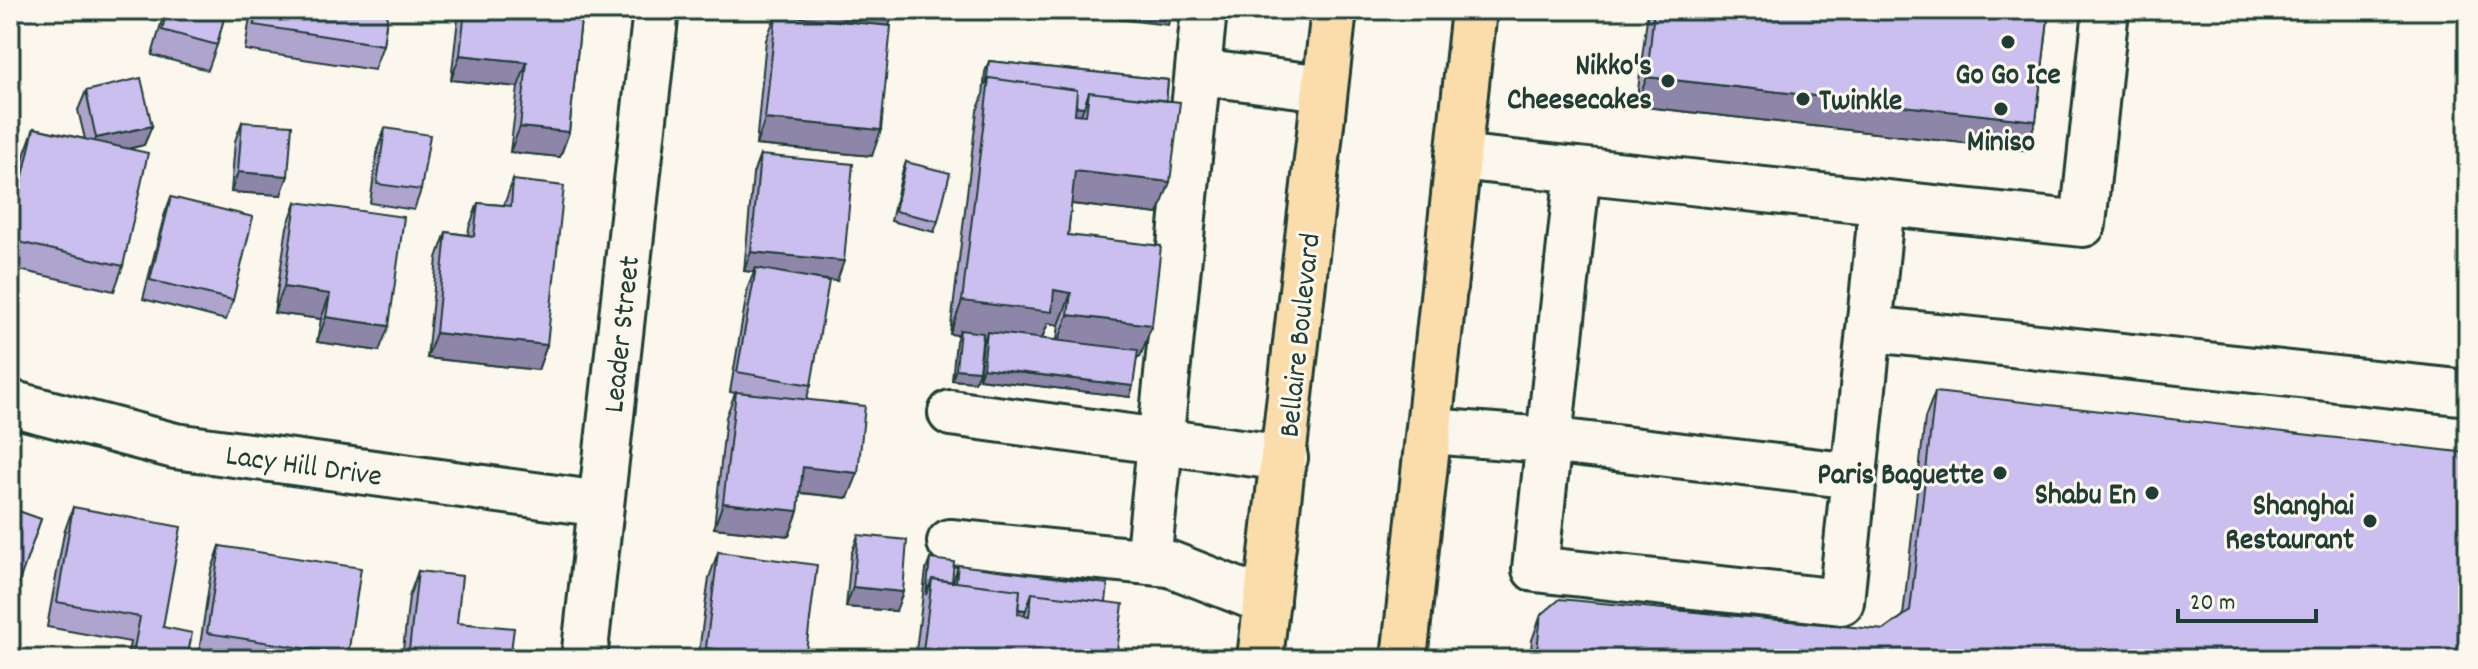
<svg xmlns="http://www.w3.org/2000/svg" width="2478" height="669" viewBox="0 0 2478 669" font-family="Dekko,sans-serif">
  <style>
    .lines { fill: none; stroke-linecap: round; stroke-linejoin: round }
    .minor-casing { stroke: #1f3d34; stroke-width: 50 }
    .major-casing { stroke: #1f3d34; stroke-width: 50 }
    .minor { stroke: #fbf7ec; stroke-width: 44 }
    .major { stroke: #fbddab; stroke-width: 44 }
    .wall { fill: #afa4ce; stroke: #1f3d34; stroke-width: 2; fill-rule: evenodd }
    .shaded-wall { fill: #8e86a8; stroke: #1f3d34; stroke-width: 2 }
    .building { fill: #cbbff0; stroke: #1f3d34; stroke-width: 2 }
    .poi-dot { fill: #1f3d34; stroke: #fbf7ec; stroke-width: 3 }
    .labels { text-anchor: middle; stroke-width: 6; stroke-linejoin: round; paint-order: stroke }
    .poi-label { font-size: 30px; font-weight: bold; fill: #1f3d34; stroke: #fbf7ec; text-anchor: end }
    .street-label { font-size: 30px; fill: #1f3d34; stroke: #fbf7ec }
  </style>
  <rect width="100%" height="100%" fill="#fbf7ec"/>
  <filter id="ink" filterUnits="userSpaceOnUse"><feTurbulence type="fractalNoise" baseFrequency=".0125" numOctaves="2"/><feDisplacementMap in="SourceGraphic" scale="16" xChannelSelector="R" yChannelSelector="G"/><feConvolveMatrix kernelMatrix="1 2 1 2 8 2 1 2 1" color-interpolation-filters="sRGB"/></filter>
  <g filter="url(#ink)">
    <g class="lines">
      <!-- minor casing -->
      <g class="minor-casing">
        <path id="minor" d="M1198,72L1324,88
          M1458,157L1578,170
          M1882,203L1841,602L1535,569L1578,170L2083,224L2106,10
          M1871,329L2468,393
          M10,403L175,446L601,504
          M951,413L1285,458
          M1430,431L1547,440L1854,476
          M950,542L1170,564L1267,602
          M1148,562L1204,10
          M584,659L656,10"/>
      </g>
      <!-- major casing -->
      <g class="major-casing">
        <path id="major" d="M1260,659L1334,10
          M1404,659L1474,10"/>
      </g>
      <!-- minor -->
      <use href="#minor" class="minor"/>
      <!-- major -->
      <use href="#major" class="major"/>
    </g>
    <!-- wall -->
    <path class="wall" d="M165,10H226L217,45L208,70L152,55Z
      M251,10H388L383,45L374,70L245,50Z
      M459,10H582L569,132L560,157L510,152L518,87L451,80Z
      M772,10H895L889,25L872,156L756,145L766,40L775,17H772Z
      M1648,10H1920L1918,14L1954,18L1955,10H2049L2036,121L2025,150L1636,106Z
      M989,61L1168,80L1158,214L1071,204L1068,235L1140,357H1137L1130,397L979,379L983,343L985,338L983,337L979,371L975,382L952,380L956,341L958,335L950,334L977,111L983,96L985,72ZM1048,323L1059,325L1057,340L1042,339Z
      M86,91L152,126L144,145L128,149L123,266L114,291L10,268V218L25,153L34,128L85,139L78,110Z
      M242,122L281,195L231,192L235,141Z
      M385,128L421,190L414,210L370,203L378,148Z
      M760,155L837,281L815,278L811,385L806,400L848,498L800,493L798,511L789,536L714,528L726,417L735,393L730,392L748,287L754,272L744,271L753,174Z
      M906,162L938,221L934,232L891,221L902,173Z
      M513,180L547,345L538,370L427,358L437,258L446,232L468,235L469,228L478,203L504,205Z
      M171,197L233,300L226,320L143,299L164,216Z
      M296,202L379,351L317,342L321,319L274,313L287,227Z
      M1935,392L2468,659H1530L1532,640L1541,615L1884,630L1903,616L1925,418Z
      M73,507L187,659H127L130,642L47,627L64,533Z
      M10,508L41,519L10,606Z
      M858,535L896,611L846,607L851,555Z
      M220,546L348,655L347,659H198L211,572Z
      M718,552L805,659H698L709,578Z
      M930,559L952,582H953L958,565L1106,602L1116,659H915L926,570Z
      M418,571L457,623L510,659H402L409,597Z"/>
    <!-- shaded-wall -->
    <path class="shaded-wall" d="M774,10H895L888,28L772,17Z
      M1038,10H1136L1171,14L1168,25Z
      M1851,10H1920L1917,17Z
      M460,55L527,62L518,87L451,80Z
      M1647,77L2036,121L2025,150L1636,106Z
      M987,96L1084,107L1080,117Z
      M765,119L881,130L872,156L756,145Z
      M152,126L144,145L89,158L96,138Z
      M520,127L569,132L560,157L510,152Z
      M1075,171L1170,182L1158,214L1064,203Z
      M238,172L288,176L281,195L231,192Z
      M751,252L844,261L837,281L755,272L756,268L754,272L744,271Z
      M284,287L330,294L321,319L274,313Z
      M1054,290L1071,293L1059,325L1048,323L1040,344L987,332L985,338L959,335L960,330L958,335L950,334L962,301Z
      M1068,315L1152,325L1140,357L1056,347Z
      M326,317L389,326L379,351L317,342Z
      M436,333L547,345L538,370L427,358Z
      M983,368L1133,386L1130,397L979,379Z
      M956,369L979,371L975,382L952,380Z
      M803,467L858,473L848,498L794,492Z
      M723,503L798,511L789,536L714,528Z
      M853,587L903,592L896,611L846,607Z
      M953,602L1026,610L1022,621Z
      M706,648L787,659H702Z"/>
    <!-- building -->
    <path class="building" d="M167,10H226L217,45L162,30Z
      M256,10H388L383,45L254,25Z
      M465,10H582L569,132L520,127L527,62L460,55Z
      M1136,10H1172L1171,14Z
      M1654,10H1884L1961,19L1962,10H2049L2036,121L1647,77Z
      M776,15L891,26L881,130L765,119Z
      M989,61L1168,80L1166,101L1089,92L1084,107L1076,106L1077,90L989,78L986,85Z
      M141,78L152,126L96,138L86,91Z
      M989,78L1077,90L1075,114L1086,115L1089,92L1180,102L1170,182L1075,171L1068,235L1161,246L1152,325L1068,315L1071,293L1054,290L1052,312L962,301Z
      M242,122L292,125L288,176L238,172Z
      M34,128L148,153L123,266L10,240V233Z
      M385,128L430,135L421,190L377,184Z
      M10,137L16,138L10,168Z
      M760,155L853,164L844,261L751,252Z
      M906,162L950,173L938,221L895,211Z
      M513,180L564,186L547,345L436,333L446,232L474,236L478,203L511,206Z
      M171,197L253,217L233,300L150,280Z
      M296,202L404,217L389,326L326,317L330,294L284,287Z
      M756,268L829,281L811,385L737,372Z
      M960,330L983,333L979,371L956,369Z
      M987,332L1138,350L1133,386L983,368Z
      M736,392L865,406L858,473L803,467L798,511L723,503Z
      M1935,392L2468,453V659H1536L1541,615L1560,599L1884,630L1910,611Z
      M73,507L181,527L163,627L192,633L187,659H132L140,617L57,602Z
      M10,508L41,519L15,593L10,591Z
      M858,535L907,540L903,592L853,587Z
      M220,546L361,568L348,655L207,633Z
      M718,552L817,565L805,659H787L706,648Z
      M930,559L954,562L952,582L932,579L926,595Z
      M958,565L1108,584L1106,602L1032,593L1026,610L1018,609L1020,590L956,582Z
      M418,571L462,576L457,623L514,628L510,659H408Z
      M932,579L1020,590L1018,614L1029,616L1032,593L1123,604L1116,659H922Z"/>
  </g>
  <!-- markers -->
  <g class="poi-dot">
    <circle cx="2008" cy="42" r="8"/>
    <circle cx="1668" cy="81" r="8"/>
    <circle cx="1803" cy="99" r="8"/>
    <circle cx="2001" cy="109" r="8"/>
    <circle cx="2000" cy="473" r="8"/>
    <circle cx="2152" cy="493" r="8"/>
    <circle cx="2370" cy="521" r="8"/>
  </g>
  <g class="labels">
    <!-- poi labels -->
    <g class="poi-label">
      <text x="1652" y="74">Nikko's<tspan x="1652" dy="34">Cheesecakes</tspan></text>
      <text x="2008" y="83" text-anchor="middle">Go Go Ice</text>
      <text x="1819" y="109" text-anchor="start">Twinkle</text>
      <text x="2001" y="150" text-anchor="middle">Miniso</text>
      <text x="1984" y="483">Paris Baguette</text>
      <text x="2136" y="503">Shabu En</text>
      <text x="2354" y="514">Shanghai<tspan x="2354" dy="34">Restaurant</tspan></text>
    </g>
    <!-- street labels -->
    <g class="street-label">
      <text transform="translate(620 334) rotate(-84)" y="10">Leader Street</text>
      <text transform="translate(1298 335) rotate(-84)" y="10">Bellaire Boulevard</text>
      <text transform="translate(304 464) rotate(8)" y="10">Lacy Hill Drive</text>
    </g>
  </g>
  <!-- margin -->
  <rect width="2478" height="669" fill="none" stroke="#fbf7ec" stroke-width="40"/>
  <rect x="20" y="20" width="2438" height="629" fill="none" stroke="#1f3d34" stroke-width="3" filter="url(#ink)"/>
  <!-- scale -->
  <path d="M2178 609v12h138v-12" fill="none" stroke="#1f3d34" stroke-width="4"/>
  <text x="2190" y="609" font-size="24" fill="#1f3d34" stroke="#fbf7ec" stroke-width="6" paint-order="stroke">20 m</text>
</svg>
